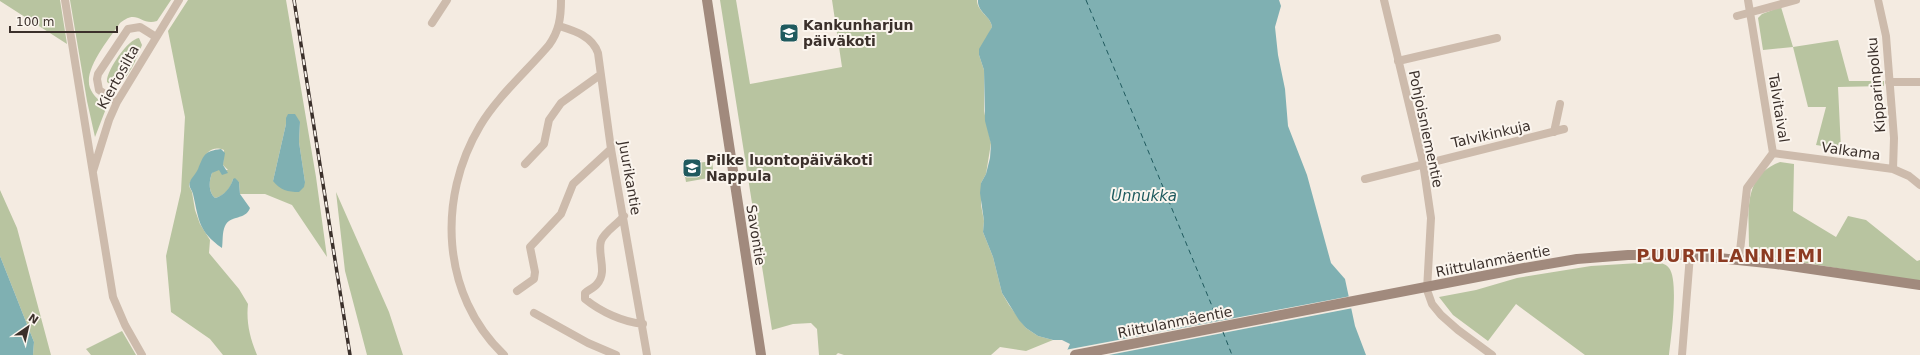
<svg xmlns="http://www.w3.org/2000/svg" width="1920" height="355" viewBox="0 0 1920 355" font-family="'DejaVu Sans',sans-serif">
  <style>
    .green { fill: #b8c4a0; fill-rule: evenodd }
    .water { fill: #7fb0b2 }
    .pier { fill: #f4ebe1 }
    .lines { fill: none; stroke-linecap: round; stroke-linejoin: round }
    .ferry { stroke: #1f5a5e; stroke-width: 1; stroke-dasharray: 5 4; stroke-linecap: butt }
    .street { stroke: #cdbbac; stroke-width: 8 }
    .secondary { stroke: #a18a7d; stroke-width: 10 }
    .rail-casing { stroke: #3b302b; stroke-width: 3.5 }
    .rail { stroke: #fbf5ee; stroke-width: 2; stroke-dasharray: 6; stroke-linecap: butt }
    .labels { text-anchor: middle; stroke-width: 4; stroke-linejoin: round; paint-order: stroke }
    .poi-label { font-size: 14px; font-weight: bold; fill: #3b302b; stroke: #fbf5ee; text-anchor: start }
    .street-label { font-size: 14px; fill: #3b302b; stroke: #fbf5ee }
    .water-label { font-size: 15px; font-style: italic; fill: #1f5a5e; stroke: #fbf5ee }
    .district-label { font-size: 18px; font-weight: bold; letter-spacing: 1px; fill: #8c3b22; stroke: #fbf5ee }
  </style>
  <rect width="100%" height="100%" fill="#f4ebe1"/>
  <!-- green -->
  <path class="green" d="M0,0H60L67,44L0,1Z
    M70,0H171L157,21C140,26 138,8 120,23C110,38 83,69 90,88C93,96 100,101 107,106L95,137L87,101Z
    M188,0H286L316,177L327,257L292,205L265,194H240L239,182L233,179C231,188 224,196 215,198C208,192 209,181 212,173L216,170H228L223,165L224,150C206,143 203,162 197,173C194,178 190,180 189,186L192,192L195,210L200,224L210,240L209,253L239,289L248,304C246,322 250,338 257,355H223L210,339L171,312L166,256L181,191L185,117L168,31ZM300,122L299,142L305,182L273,181L286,124Z
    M720,0H736L750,84L842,67L832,0H977C977,12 991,16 992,27L979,55L984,70V111L991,143L986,174L981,183V205L984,221L983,232L993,257L1002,293L1009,305L1026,328L1038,336L1053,340L1026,351L1000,347L991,355H844L838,353L836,355H819L817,329L811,323L793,324L772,330Z
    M1781,7L1793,47L1838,40L1849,81H1884V86L1838,87L1841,149L1816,145L1826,107H1808L1793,47L1763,50L1758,18L1762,14Z
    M139,38L142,45C137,58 128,81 114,87L107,82C106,71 128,39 139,38Z
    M712,161L714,177L686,182L683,165Z
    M1780,162L1794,164L1793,211L1836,237L1848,216L1866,220L1917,261L1920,260V282L1758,255L1751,250L1749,246C1749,213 1742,176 1780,162Z
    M0,190L17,228L51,355H33L34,342L0,256Z
    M336,192L389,312L403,355H367L345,271Z
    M1655,262C1660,263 1665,263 1669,268C1679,280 1671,338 1669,355H1585L1516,304L1488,341L1453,315L1439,297L1476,290L1517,278L1591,266Z
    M122,331L136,355H91L86,349Z"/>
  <!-- water -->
  <path class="water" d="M978,0H1279L1281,6L1275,27L1278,55L1285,89L1288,126L1307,175L1331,263L1345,279L1355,326L1366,355H1065L1070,344L1062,340H1053L1038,336L1026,328L1019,320L1002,293L993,257L983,232L984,221L980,193L981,183L986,174L990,158L991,144L985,121L984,70L979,55V49L992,27C991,16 977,12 978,0Z
    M288,114H295L300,122L299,142L305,182L304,187L299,192C288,192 280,190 273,181L286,124V118Z
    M221,149L225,153L223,165L228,173L222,175L219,170L212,173C209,181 208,192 215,198C224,196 231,187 233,179L235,178L239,182L240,194L250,208C245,221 231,214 225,226C222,232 223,242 222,248C198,231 199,220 193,194C192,189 188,187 190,182C191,178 196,174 198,169C204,155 204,151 221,149Z
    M0,256L34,342L33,355H0Z"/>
  <!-- pier -->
  <path class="pier" d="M1351,296L1353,308L1109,355H1063L1065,350Z"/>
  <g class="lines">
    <!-- ferry -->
    <path class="ferry" d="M1086,0L1219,323
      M1223,332L1232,355"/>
    <!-- street -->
    <path class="street" d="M65,0L113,297L125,325L142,355
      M1384,0L1423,163L1431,218L1427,290L1432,304L1441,315L1458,330L1492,355
      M1878,0L1886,36L1894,138L1893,169
      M1737,16L1796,0
      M432,23L447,0
      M559,26C575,31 592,36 598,53L611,149L647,355
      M1398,61L1497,38
      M1889,82H1920
      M117,102L99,90L97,79L98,74L128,29L140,27L156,37
      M1554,132L1560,104
      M1773,153L1893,169L1909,176L1920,185
      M525,164L544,144L549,120L561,103L600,75
      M93,171L109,120L117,102L179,0
      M1365,179L1564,129
      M624,216C617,225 605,231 601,241C597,254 608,272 597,284C594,288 588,290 585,293V299C601,312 623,322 643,324
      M1739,260L1747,188L1773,153L1748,0
      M517,291L534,279L535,272L530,247L561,214L573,184L611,149
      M534,313L588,343L616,355
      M504,355C441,295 437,198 480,126C497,97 527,71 549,45C559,31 561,18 561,0
      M1682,355L1690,255"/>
    <!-- secondary -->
    <path class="secondary" d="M707,0L761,355
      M1075,355L1524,268L1577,259L1628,255H1690L1776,264L1920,285"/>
    <!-- rail casing -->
    <g class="rail-casing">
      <path id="rail" d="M294,0L350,355"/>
    </g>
    <!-- rail -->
    <use href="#rail" class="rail"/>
  </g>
  <!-- icons -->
  <defs>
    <g id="school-square" transform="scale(1)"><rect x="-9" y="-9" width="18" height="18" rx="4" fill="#1f5a5e" stroke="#fbf5ee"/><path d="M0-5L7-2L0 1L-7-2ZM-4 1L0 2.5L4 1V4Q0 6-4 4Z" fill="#fff"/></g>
  </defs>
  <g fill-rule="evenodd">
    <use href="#school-square" x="789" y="33"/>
    <use href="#school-square" x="692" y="168"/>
  </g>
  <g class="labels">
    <!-- poi labels -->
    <g class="poi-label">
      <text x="803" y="30">Kankunharjun<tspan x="803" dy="16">päiväkoti</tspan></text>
      <text x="706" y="165">Pilke luontopäiväkoti<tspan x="706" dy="16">Nappula</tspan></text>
    </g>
    <!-- street labels -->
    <g class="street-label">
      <text transform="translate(118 77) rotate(-61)" y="5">Kiertosilta</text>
      <text transform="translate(1876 85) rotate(-95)" y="5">Kipparinpolku</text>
      <text transform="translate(1779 108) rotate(81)" y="5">Talvitaival</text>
      <text transform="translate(1426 129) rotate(78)" y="5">Pohjoisniementie</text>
      <text transform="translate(1491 134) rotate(-13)" y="5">Talvikinkuja</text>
      <text transform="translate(1851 151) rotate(8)" y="5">Valkama</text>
      <text transform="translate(630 178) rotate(80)" y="5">Juurikantie</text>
      <text transform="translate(756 235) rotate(81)" y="5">Savontie</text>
      <text transform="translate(1493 261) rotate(-11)" y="5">Riittulanmäentie</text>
      <text transform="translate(1175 322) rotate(-11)" y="5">Riittulanmäentie</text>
    </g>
    <!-- water labels -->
    <g class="water-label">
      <text x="1144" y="201">Unnukka</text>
    </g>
    <!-- district labels -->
    <g class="district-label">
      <text x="1730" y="262">PUURTILANNIEMI</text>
    </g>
  </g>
  <!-- north arrow -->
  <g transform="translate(28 327) rotate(34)" stroke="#fbf5ee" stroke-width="3" paint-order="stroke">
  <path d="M0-3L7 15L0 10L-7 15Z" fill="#3b302b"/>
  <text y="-6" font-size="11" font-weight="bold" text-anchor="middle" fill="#3b302b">N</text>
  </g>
  <!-- scale -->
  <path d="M10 26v6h107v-6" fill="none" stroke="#3b302b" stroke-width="2"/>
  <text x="16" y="26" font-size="12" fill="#3b302b" stroke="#fbf5ee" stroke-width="3" paint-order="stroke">100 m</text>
</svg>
